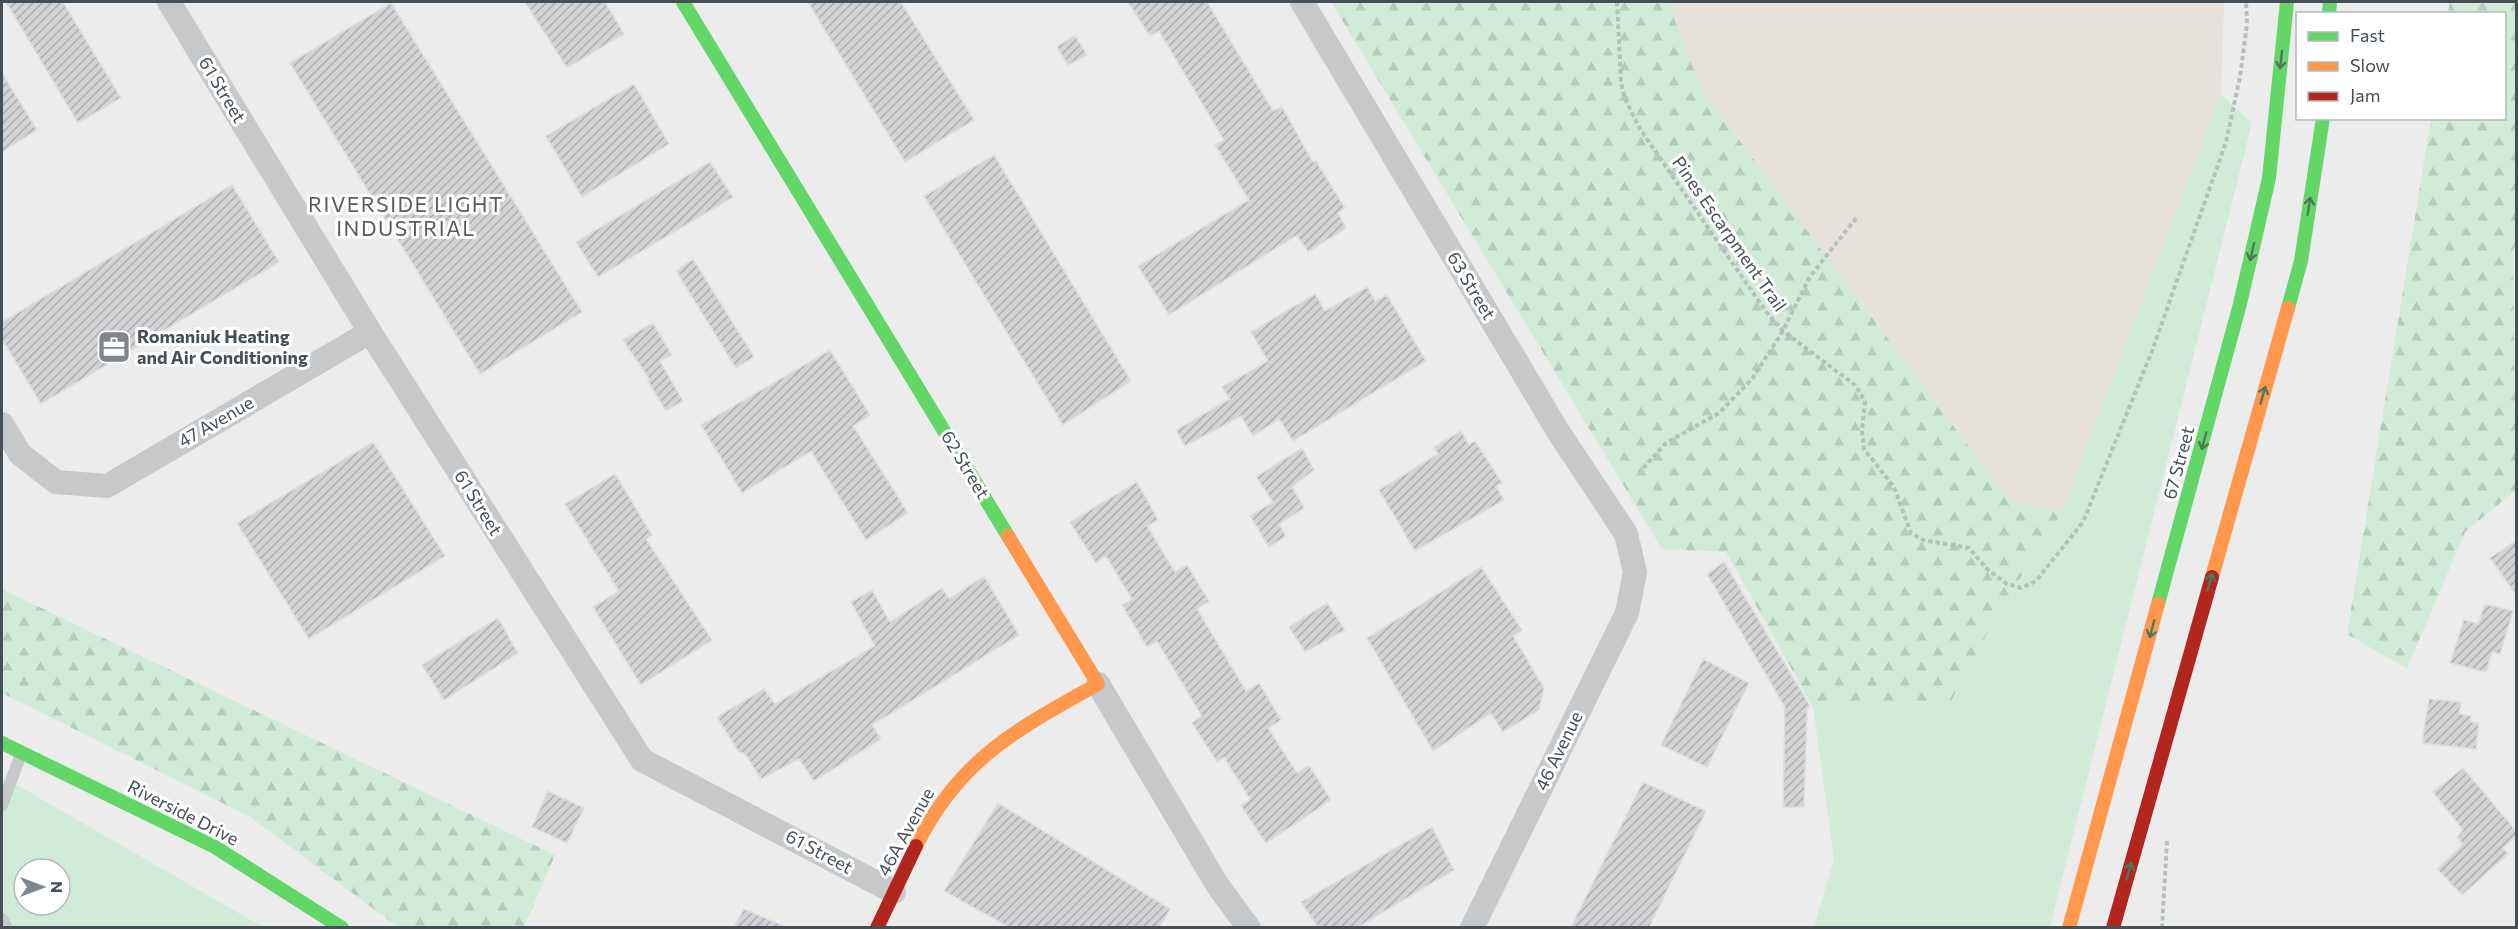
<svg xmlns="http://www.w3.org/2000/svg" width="2518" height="929" viewBox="0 0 2518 929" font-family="Commissioner,sans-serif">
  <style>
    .commercial { fill: #e6e2db }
    .green { fill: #d0ecd9; fill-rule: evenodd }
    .forest { fill: url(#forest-firs) }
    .building { fill: url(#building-hatch); stroke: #dededf; stroke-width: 1.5 }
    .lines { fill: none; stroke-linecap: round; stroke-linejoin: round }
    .path { stroke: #b4c0bc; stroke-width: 4; stroke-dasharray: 4.5 3; stroke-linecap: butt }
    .lane { stroke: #c6c8ca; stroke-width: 12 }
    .street { stroke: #c6c8ca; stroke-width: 24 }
    .fast { stroke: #63d668; stroke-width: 14 }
    .slow { stroke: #ff974d; stroke-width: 14 }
    .jam { stroke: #b3261e; stroke-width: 14 }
    .oneway { stroke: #4d785c }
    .labels { text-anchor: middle; stroke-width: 6; stroke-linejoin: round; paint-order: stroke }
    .street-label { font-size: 18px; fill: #444f57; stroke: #fff }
    .poi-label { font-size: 18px; font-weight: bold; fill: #444f57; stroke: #fff; text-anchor: start }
    .quarter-label { font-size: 21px; letter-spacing: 1.5px; fill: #585c60; stroke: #fff }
  </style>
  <defs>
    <pattern id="forest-firs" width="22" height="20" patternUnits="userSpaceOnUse" patternTransform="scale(1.5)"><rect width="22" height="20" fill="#d0ecd9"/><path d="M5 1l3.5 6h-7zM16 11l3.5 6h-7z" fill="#b4ccbc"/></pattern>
    <pattern id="building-hatch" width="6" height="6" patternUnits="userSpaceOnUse" patternTransform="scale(1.5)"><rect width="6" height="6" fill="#d3d3d5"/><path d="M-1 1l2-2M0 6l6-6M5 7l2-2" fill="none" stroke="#adaeb0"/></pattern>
  </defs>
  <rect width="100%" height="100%" fill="#edecec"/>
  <!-- commercial -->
  <path class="commercial" d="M1668,2H2224L2221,94L2062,512L2009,500L1701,89Z"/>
  <!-- green -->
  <path class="green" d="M2221,94L2252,123L2050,927H1814L1834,859L1813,707L1951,701L1997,615L2062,512Z
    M2,777L24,789L263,927H2ZM24,869H60V905H24Z"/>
  <!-- forest -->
  <path class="forest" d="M1331,2H1668L1701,89L2009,500L2062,512L1997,615L1951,701L1813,707L1726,552L1662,549Z
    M2450,2H2516V244L2513,251L2516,490L2465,532L2407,669L2347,634L2431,119L2504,118V14L2448,13Z
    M2,589L555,855L524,927H398L250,817L2,693Z"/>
  <!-- building -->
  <path class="building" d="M6,2H63L121,98L78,123Z
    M525,2H605L624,34L567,68Z
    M808,2H901L974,120L905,162Z
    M1128,2H1207L1273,111L1282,107L1313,162L1316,161L1345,208L1338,213L1346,228L1308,252L1297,235L1169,315L1138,266L1249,200L1215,145L1224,140L1159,31L1150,36Z
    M391,3L582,312L480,374L290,63Z
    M1075,35L1087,55L1068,65L1057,47Z
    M2,73L37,130L2,152Z
    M634,84L669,144L582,197L546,136Z
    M994,155L1131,381L1063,425L924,196Z
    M710,162L733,197L598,277L576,242Z
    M232,185L279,262L41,404L2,339V322Z
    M693,259L754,357L736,368L676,271Z
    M1367,287L1375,301L1387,295L1426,361L1293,441L1279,419L1253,436L1241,416L1185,446L1176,430L1230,399L1222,387L1268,361L1251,332L1315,294L1325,311Z
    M653,323L672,355L660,361L683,401L666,411L648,381L650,380L623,340Z
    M830,350L870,415L853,426L908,513L866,540L811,451L742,493L701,425Z
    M1461,431L1469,445L1475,441L1502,483L1496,486L1504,500L1415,551L1379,490L1438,454L1434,447Z
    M373,442L445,556L309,639L237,523Z
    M1302,448L1314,470L1292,487L1304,508L1279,524L1286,536L1269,547L1250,516L1273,502L1256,477Z
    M615,474L652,535L646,539L712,640L641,685L593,607L619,591L565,504Z
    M1137,482L1158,520L1147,526L1175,572L1187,565L1209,601L1197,609L1246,691L1259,683L1281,720L1268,728L1297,773L1309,765L1331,800L1266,843L1241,806L1250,799L1224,757L1217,762L1192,723L1202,716L1157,641L1147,647L1122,605L1132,599L1106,556L1096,563L1070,522Z
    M2517,540V596L2490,558Z
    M1724,562L1810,706L1807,708L1804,807H1783L1785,707L1707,574Z
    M1481,567L1522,630L1513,636L1544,688L1539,710L1503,732L1491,713L1433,751L1367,638Z
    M984,576L1019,635L872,725L881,739L814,781L799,759L761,779L745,754L738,751L717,717L764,689L775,704L875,646L851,602L872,590L890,622L942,588L949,599Z
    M1327,603L1345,630L1305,652L1289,627Z
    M2485,604L2513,611L2500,654L2492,652L2486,672L2450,663L2464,620L2478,624Z
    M498,618L518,653L444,700L422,665Z
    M1703,659L1749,683L1707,767L1661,745Z
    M2429,699L2461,702L2459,714L2471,716V722L2479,723L2476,749L2422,743Z
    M2463,768L2517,832V836L2503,848L2508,854L2462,895L2437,869L2463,844L2457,837L2463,830L2433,792Z
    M1643,782L1706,811L1649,927H1571Z
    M548,791L584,808L567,843L532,827Z
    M998,803L1170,909L1160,927H1009L944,891Z
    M1432,827L1454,870L1358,927H1318L1301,902Z
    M744,909L786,927H734Z"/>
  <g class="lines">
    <!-- path -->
    <path class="path" d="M1617,2L1621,82L1625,99L1640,129L1767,313L1783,331L1855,385L1865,401L1862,430L1864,449L1894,487L1911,533L1923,540L1969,548L1987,569L2007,584L2021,588L2036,581L2083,522L2152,351L2226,142L2240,77L2247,24L2246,2
      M1643,468L1666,443L1719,413L1752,379L1783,331L1809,278L1857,217
      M2162,928L2167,841"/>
    <!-- lane -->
    <path class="lane" d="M2,805L21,754
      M2,919L7,928"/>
    <!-- street -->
    <path class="street" d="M169,2L370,332L642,760L894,892
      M1302,2L1559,433L1626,534L1635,572L1627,613L1472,928
      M2,424L20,454L56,482L107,486L370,332
      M1098,684L1218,886L1249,928"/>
    <!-- fast -->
    <path class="fast" d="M683,2L1008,536
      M2329,14L2330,2
      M2288,308L2301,261L2323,118
      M2158,604L2240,304L2269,178L2287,2
      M2,743L215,847L342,928"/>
    <!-- slow -->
    <path class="slow" d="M2212,577L2288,308
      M916,846C960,758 1016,730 1098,684L1008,536
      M2069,928L2158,604"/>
    <!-- jam -->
    <path class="jam" d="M877,928L916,846
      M2113,928L2212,577"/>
  </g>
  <!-- one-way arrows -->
  <defs><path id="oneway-shaft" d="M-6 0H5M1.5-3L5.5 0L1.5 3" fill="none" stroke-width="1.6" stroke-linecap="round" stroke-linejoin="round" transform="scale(1.5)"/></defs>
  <g class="oneway">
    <use href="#oneway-shaft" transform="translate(2281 60) rotate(96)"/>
    <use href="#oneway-shaft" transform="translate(2309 206) rotate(-81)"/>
    <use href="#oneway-shaft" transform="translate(2252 252) rotate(103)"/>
    <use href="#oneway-shaft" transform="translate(2263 395) rotate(-74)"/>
    <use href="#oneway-shaft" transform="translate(2204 441) rotate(105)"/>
    <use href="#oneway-shaft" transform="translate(2210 582) rotate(-74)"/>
    <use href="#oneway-shaft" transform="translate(2152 629) rotate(105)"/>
    <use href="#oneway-shaft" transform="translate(2129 871) rotate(-74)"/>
  </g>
  <!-- icons -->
  <defs>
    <g id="office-square" transform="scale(1.725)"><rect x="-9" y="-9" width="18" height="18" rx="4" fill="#7f868b" stroke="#fff"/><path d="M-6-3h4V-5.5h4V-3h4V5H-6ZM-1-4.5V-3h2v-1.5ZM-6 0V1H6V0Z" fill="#fff"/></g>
  </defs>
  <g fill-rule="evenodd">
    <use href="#office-square" x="114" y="347"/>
  </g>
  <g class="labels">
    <!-- street labels -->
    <g class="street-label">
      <text transform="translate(222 90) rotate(59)" y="6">61 Street</text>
      <text transform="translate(1729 234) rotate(55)" y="6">Pines Escarpment Trail</text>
      <text transform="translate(1471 286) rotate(59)" y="6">63 Street</text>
      <text transform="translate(216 422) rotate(-30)" y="6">47 Avenue</text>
      <text transform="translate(2179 463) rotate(-75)" y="6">67 Street</text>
      <text transform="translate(965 465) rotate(59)" y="6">62 Street</text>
      <text transform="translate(478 503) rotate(58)" y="6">61 Street</text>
      <text transform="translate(1559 751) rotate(-64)" y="6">46 Avenue</text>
      <text transform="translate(183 813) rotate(27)" y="6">Riverside Drive</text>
      <text transform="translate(906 832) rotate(-61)" y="6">46A Avenue</text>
      <text transform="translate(819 852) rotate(28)" y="6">61 Street</text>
    </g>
    <!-- poi labels -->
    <g class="poi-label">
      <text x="137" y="343">Romaniuk Heating<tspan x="137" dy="21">and Air Conditioning</tspan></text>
    </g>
    <!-- quarter labels -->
    <g class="quarter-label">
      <text x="406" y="212">RIVERSIDE LIGHT<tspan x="406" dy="24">INDUSTRIAL</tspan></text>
    </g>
  </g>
  <!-- border -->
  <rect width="2518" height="929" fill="none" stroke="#444f57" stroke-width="6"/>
  <!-- legend -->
  <rect x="2296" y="12" width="210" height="108" fill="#ffffff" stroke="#b4b9bc" stroke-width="1.5"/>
  <rect x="2308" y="32" width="30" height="9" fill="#63d668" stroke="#b4b9bc" stroke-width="1.5"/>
  <text x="2350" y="42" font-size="18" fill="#444f57">Fast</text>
  <rect x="2308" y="62" width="30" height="9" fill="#ff974d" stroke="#b4b9bc" stroke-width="1.5"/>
  <text x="2350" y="72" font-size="18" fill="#444f57">Slow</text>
  <rect x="2308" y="92" width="30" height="9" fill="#b3261e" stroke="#b4b9bc" stroke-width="1.5"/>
  <text x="2350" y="102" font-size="18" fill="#444f57">Jam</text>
  <!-- north arrow -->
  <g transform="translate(42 887) rotate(90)"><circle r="28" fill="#ffffff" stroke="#b4b9bc" stroke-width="1.5"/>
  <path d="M0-4.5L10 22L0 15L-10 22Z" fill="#7f868b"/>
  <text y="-9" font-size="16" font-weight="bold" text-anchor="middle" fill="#444f57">N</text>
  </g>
</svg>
